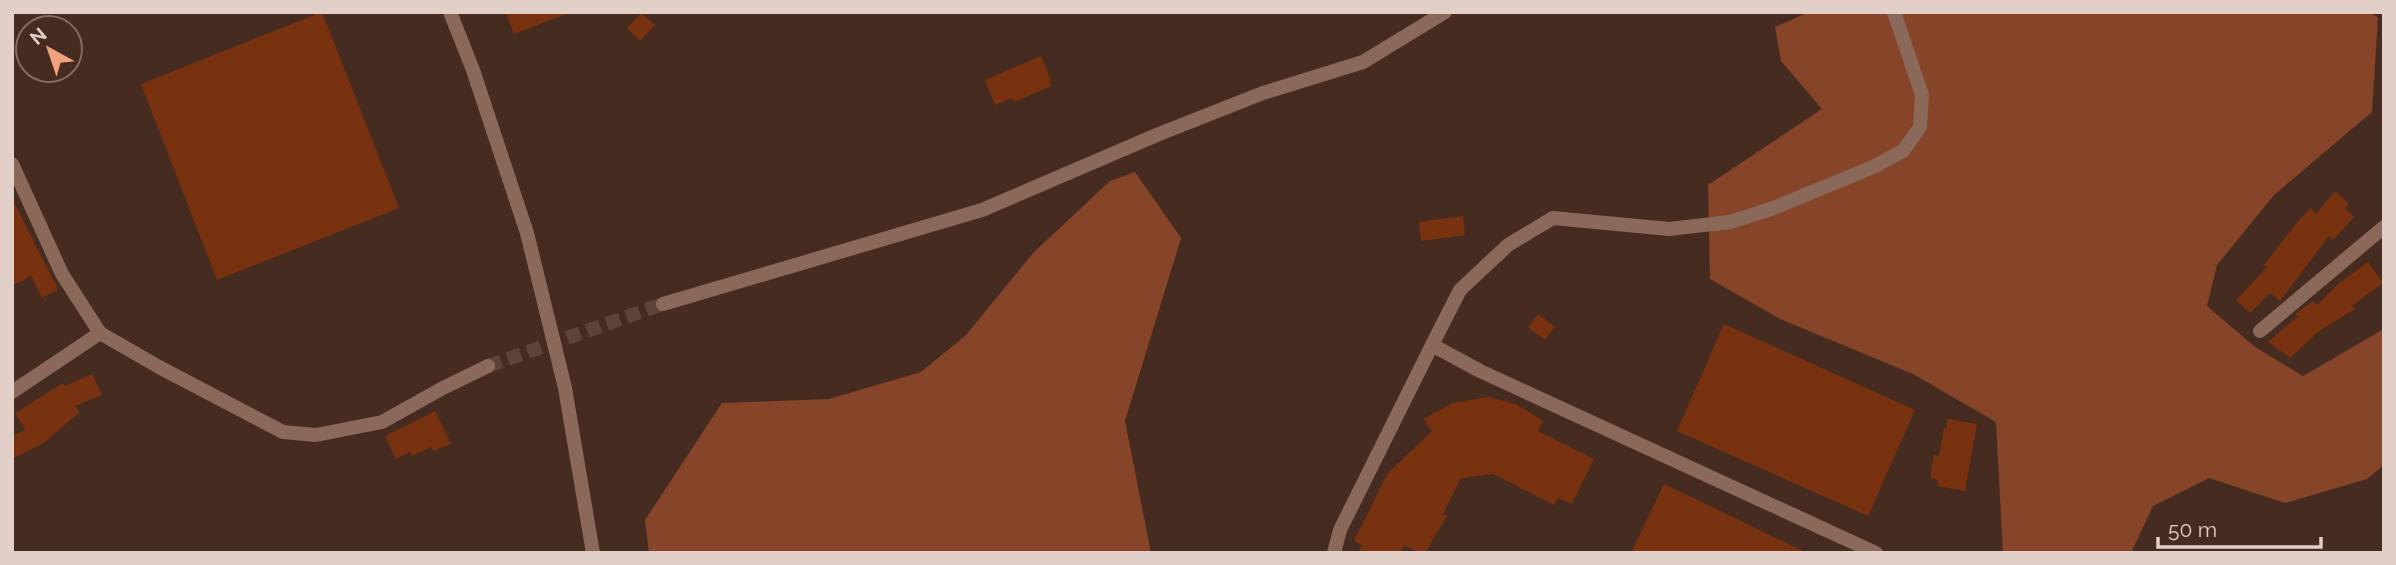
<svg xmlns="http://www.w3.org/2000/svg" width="2396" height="565" viewBox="0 0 2396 565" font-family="Raleway,sans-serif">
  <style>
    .green { fill: #864528 }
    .building { fill: #78320f }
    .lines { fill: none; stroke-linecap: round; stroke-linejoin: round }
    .minor-tunnel { stroke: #5d4439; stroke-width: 14; stroke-dasharray: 14 7; stroke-linecap: butt }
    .minor { stroke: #8a695b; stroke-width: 14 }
    .tertiary { stroke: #8a695b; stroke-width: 14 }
  </style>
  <rect width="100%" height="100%" fill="#462b20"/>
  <!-- green -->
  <path class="green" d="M1809,12H2368L2378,17L2372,112L2274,195L2217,265L2207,306L2255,347L2303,376L2384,329V465L2367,479L2285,503L2209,478L2153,506L2131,553H2003L1996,422L1913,374L1780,319L1710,279L1708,185L1822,109L1781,61L1775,27Z
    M1135,172L1181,238L1125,421L1151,553H649L645,520L722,403L829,399L921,372L966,335L1034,252L1110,181Z"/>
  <!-- building -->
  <path class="building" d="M322,12L399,208L217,280L141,84Z
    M506,12H566V14L514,34Z
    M641,13L655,25L640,41L627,28Z
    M1041,56L1051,81L1049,82L1051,86L1014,102L1012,98L995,105L985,80Z
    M2335,191L2349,203L2345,208L2354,217L2333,240L2329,236L2280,301L2270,293L2250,313L2236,300L2267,267L2264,265L2298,221L2311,208L2316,214Z
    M12,199L58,289L42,298L31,276L12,286Z
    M1463,216L1465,235L1421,241L1419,222Z
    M2368,262L2383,283L2352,306L2355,309L2318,332L2290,358L2268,342L2298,316L2295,314L2313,301L2317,305L2339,283Z
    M1538,314L1555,327L1545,340L1528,327Z
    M1724,324L1915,410L1868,516L1677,431Z
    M92,374L102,395L75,406L80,412L42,444L12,459V436L25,430L15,413L63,383L65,386Z
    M1488,397L1516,404L1543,421L1538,431L1594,459L1572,504L1558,498L1554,505L1493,474L1461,478L1443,514L1447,516L1425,553H1419L1404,545L1401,553H1358L1362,545L1354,541L1387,474L1432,431L1423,419L1453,403Z
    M435,411L451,444L433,451L431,447L412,456L410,452L396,459L385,436Z
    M1948,419L1977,424L1965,491L1937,486L1938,480L1930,478L1934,455L1939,456L1944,428L1946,429Z
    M1664,484L1706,504L1807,553H1631Z"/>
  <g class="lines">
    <!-- minor-tunnel -->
    <path class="minor-tunnel" d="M488,366L663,304"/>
    <!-- minor -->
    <path class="minor" d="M12,164L62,274L100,333L159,367L283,432L316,435L382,422L443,388L488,366
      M663,304L982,210L1159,134L1263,93L1363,62L1445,12
      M2260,331L2384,227
      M1432,345L1460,290L1508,245L1553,218L1669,229L1730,222L1771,209L1873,167L1903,151L1920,127L1922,95L1894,12
      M12,392L100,333
      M1334,553L1340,530L1432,345L1480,371L1876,553"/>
    <!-- tertiary -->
    <path class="tertiary" d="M450,12L473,70L527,233L565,388L593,553"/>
  </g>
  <!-- border -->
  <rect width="2396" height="565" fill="none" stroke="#e1cfc8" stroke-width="28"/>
  <!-- north arrow -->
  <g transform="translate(49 49) rotate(320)"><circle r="33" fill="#462b20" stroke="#846d63" stroke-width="2"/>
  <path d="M0-5L12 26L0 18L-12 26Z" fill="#f2a17e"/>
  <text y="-10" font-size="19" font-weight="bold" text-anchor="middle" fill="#e1cfc8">N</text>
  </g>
  <!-- scale -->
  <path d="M2158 537v10h163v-10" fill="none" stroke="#e1cfc8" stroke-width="3.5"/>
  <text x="2168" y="537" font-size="21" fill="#e1cfc8" stroke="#462b20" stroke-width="5" paint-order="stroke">50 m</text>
</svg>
